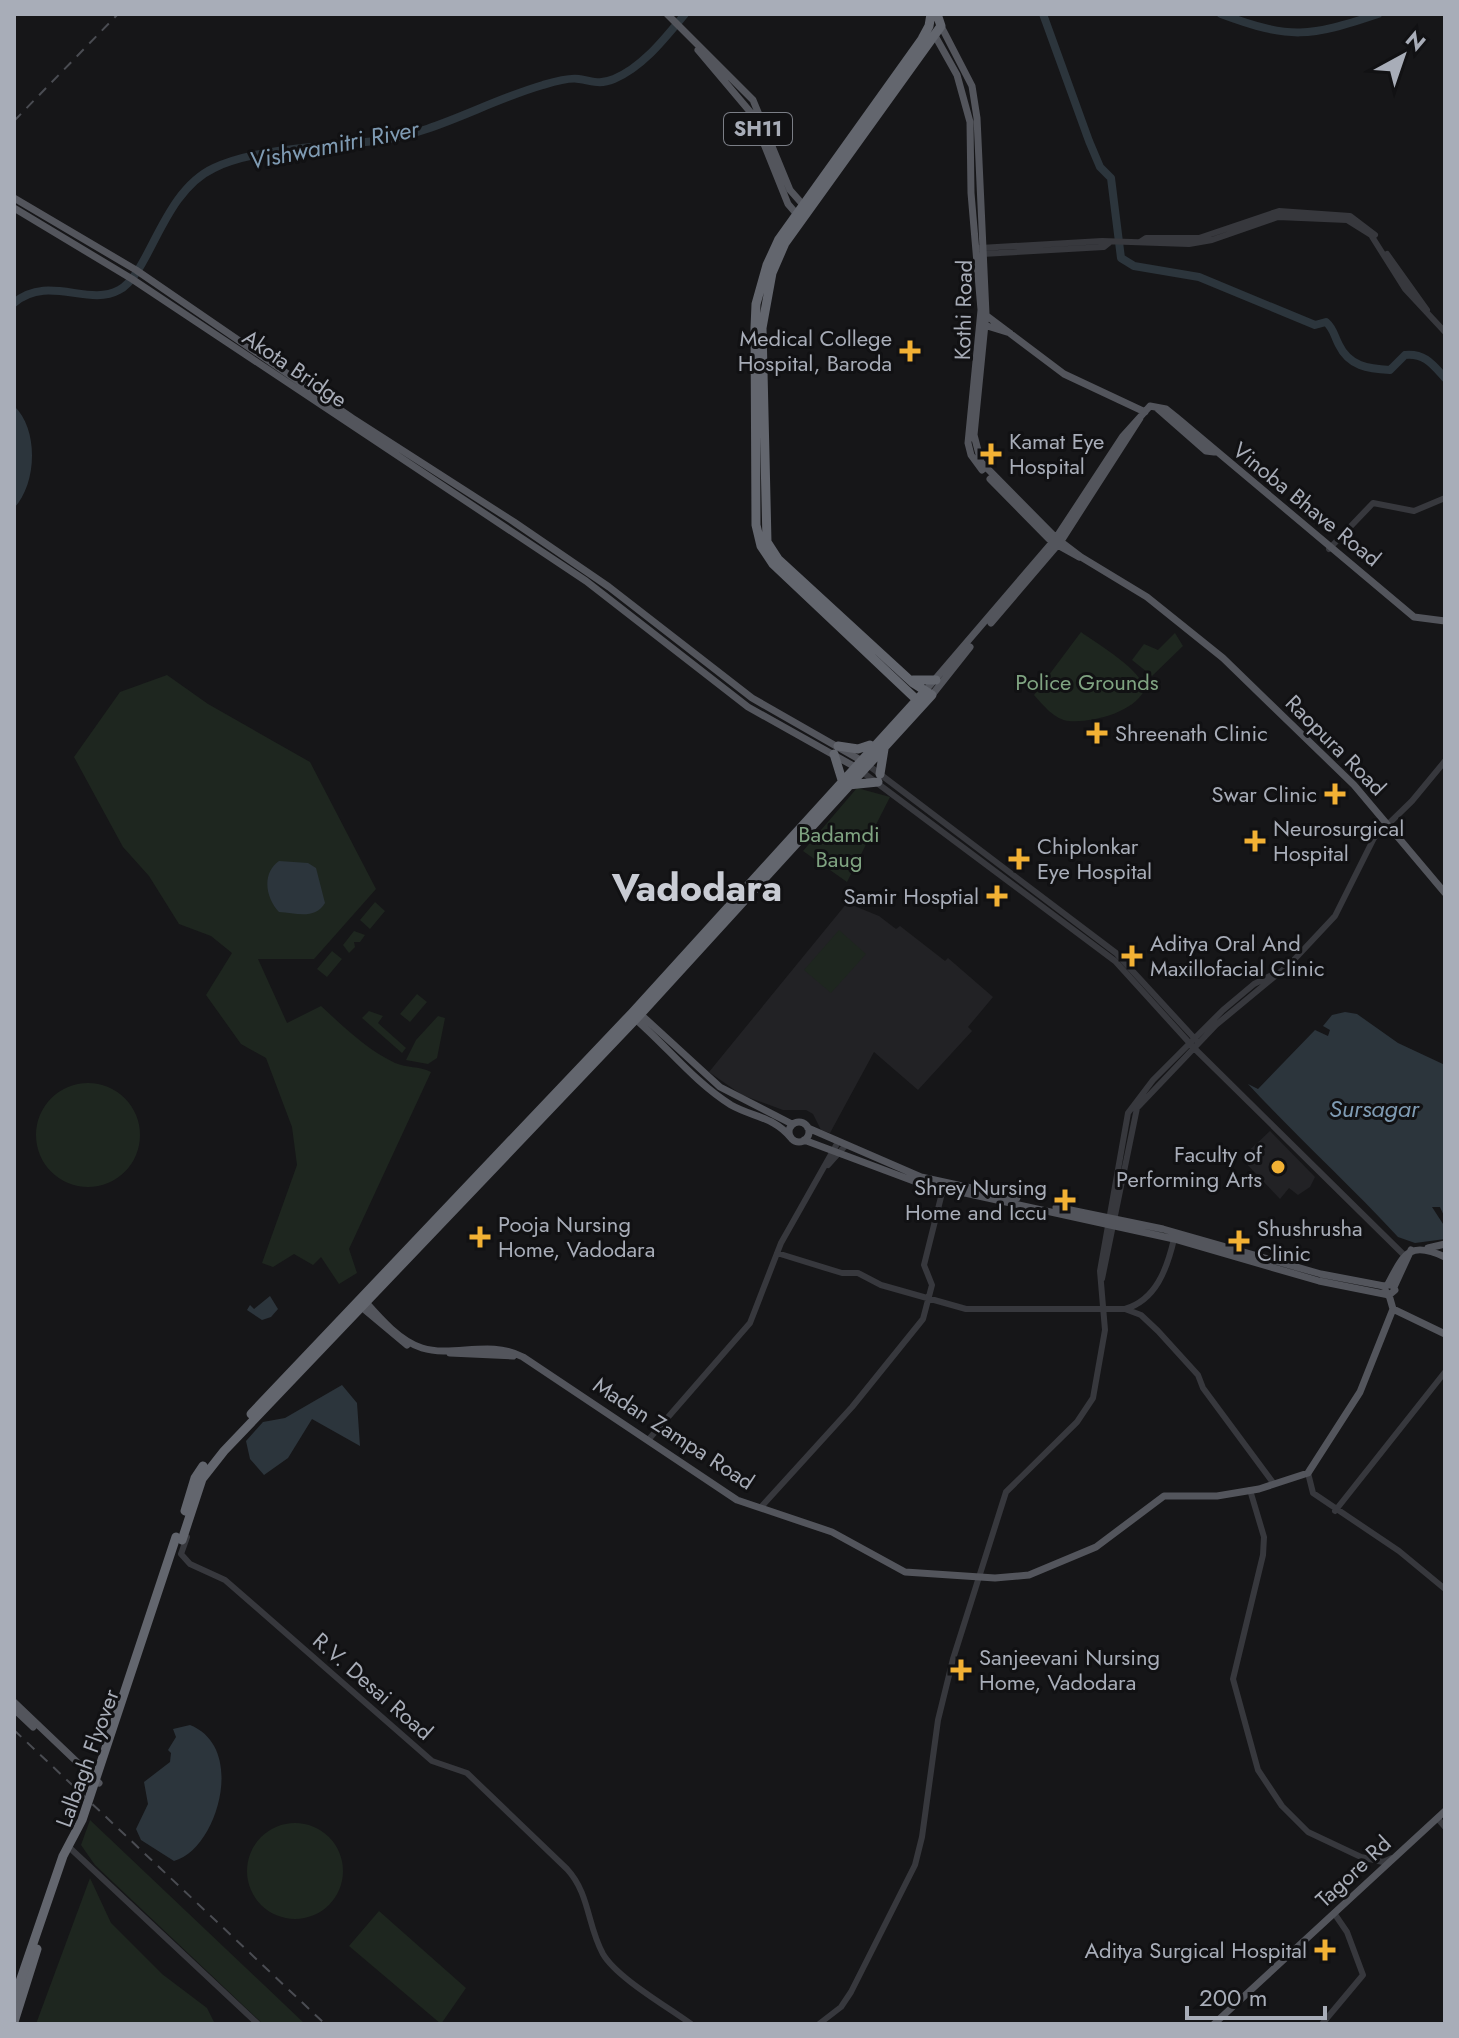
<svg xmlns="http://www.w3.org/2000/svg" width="1459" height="2038" viewBox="0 0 1459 2038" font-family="Jost,sans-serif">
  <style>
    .built { fill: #222225 }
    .green { fill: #1e261f }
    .water { fill: #2c353c }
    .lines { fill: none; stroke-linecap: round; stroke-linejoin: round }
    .river { stroke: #2c353c; stroke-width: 8 }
    .minor { stroke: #37383d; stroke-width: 6 }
    .major { stroke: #53555c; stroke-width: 7 }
    .highway { stroke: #63666e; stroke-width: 9 }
    .rail { stroke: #4a4c52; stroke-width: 2; stroke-dasharray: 10 8; stroke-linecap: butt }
    .highway-bridge { stroke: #63666e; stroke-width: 9 }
    .poi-dot { fill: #f2b134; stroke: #111113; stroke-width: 3 }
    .labels { text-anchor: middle; stroke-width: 6; stroke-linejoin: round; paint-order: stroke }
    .shield { fill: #111113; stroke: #7b7e86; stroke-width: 2 }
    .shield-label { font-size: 20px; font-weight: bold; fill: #a8adb8 }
    .street-label { font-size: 22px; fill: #a8adb8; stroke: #111113 }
    .poi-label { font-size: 22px; fill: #a8adb8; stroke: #111113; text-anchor: start }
    .park-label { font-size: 22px; fill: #7fa381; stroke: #111113 }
    .water-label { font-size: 24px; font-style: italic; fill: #7f9bb3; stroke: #111113 }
    .town-label { font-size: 38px; font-weight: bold; fill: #c9ccd4; stroke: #111113 }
  </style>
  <rect width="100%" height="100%" fill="#161618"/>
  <!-- built -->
  <path class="built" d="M847,903L879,916L896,929L900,926L945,961L948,958L993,997L968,1027L972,1031L918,1090L874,1052L830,1133L821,1130L813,1114L806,1110H783L742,1095L709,1072Z
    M1270,1131L1315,1177L1310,1187L1298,1195L1289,1188L1280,1199L1241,1158Z"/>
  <!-- green -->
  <path class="green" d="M1081,632C1097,644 1145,671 1144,691C1133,712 1093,723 1069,721C1055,720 1043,705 1034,695Z
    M1175,633L1183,646L1152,676L1132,660L1144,644L1158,650Z
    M167,675L208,704L310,762L376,889L314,959H258L287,1023L321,1006C344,1027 366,1049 395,1063C407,1068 419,1066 431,1072L349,1249L357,1273L339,1284L321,1257L313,1265L294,1254L273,1267L262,1263L297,1165L292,1127L266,1058L241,1044L206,995L232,953L211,936L179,924L149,876L123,847L74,757L120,692Z
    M857,788L890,797L847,882L803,851Z
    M375,902L385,911L370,929L360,920Z
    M839,930L866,954L831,993L804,970Z
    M354,931L365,935L360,942H354L355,947L349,953L343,945Z
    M332,951L342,959L327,977L317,969Z
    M417,994L427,1002L410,1022L400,1014Z
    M369,1011L383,1016L378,1023L406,1048L402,1053L362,1018Z
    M438,1016L445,1018L437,1058L428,1064L406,1060L416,1040Z
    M36 1135a52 52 0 1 1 104 0a52 52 0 1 1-104 0Z
    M90,1820L305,2024H263L95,1865L81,1845Z
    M247 1871a48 48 0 1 1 96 0a48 48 0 1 1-96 0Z
    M90,1878L111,1923L162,1974L207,2008L215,2024H36Z
    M379,1911L466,1988L441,2024L349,1946Z"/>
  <!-- water -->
  <path class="water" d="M14,406C39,429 37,484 14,508Z
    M279,861L308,863L316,868L325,903C315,920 296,913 279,912C265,897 262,873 279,861Z
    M1345,1012L1357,1014L1398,1043L1445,1065V1218L1440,1207H1432L1445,1227V1239L1415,1243L1398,1237C1346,1181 1294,1134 1248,1084L1258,1089L1315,1030L1328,1036L1330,1030L1323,1026L1332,1015Z
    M270,1296L278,1309L271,1317L262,1320L247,1310L250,1305L254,1309Z
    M342,1385L357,1403L360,1446L312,1419L288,1458L264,1475L250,1459L246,1441L263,1422L285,1418Z
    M190,1725C248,1748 216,1851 174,1861L141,1840L136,1829L148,1804L144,1782L170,1762L171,1753L168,1750L176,1737L173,1729Z"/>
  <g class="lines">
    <!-- river -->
    <path class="river" d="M1043,14L1089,141L1100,167L1111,178L1121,258L1134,266L1199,277L1315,325L1326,322C1334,329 1334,336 1339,345C1349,366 1368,369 1390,370L1405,355C1425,353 1433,365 1445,378
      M1221,14C1291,40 1309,37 1378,14
      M14,303C48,274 88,307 119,290C150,274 162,192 214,168C255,148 330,146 376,141C434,134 487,101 543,85C553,82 569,77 579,79C593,81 599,85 614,79C643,67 665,38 685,14"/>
    <!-- minor -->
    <path class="minor" d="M1140,242L1146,238H1199L1279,211L1350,216L1375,235
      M980,248L1102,241L1189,244L1212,240L1278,217L1347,220L1371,235L1405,289L1445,332
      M982,254L1104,247L1109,243
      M1387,254L1427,310
      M1329,549L1373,503L1414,511L1445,498
      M868,765L1116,953L1196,1040
      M861,771L1115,961L1195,1049L1406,1257
      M828,1165L845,1146
      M777,1253L842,1273H858L881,1285L966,1309H1125L1141,1315L1158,1331L1198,1375L1203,1388L1274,1484
      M1102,1279L1137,1108L1216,1025L1291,963L1335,916L1374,838L1412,801L1445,761
      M1125,1309C1156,1300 1167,1269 1174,1239
      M649,1439L750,1323L781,1243L838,1142
      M1308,1473L1313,1493L1399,1551L1445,1589
      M1250,1490L1264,1537L1263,1555L1233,1679L1258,1770L1282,1806L1308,1832L1361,1857L1383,1862L1392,1858
      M762,1506L852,1407L923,1319L932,1285L924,1265L943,1189
      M1335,1511L1445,1372
      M187,1537L181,1554L190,1564L225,1580L432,1761L467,1773L567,1869C590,1894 587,1925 603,1954C617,1978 668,2007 691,2024
      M1438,1819L1445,1827
      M71,1849L258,2024
      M819,2024L841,2007L851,1992L915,1865L922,1837L938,1720L953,1659L1006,1492L1077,1422L1093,1398L1105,1330L1100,1271L1128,1113L1153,1080L1223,1010L1254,984L1272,975
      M1322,2024L1363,1975L1347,1932L1334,1913"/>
    <!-- major -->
    <path class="major" d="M667,14L753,100L790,190L805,207
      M941,26L972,86L977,118L986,314L974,435L981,462L1056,538L1081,557L1147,597L1223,658L1354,785L1445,893
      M934,34L957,75L970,122L971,193L981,310L968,443L971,455L982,470
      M698,50L752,114L788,204L800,218
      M14,198L136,270L352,418L514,522L609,587L752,698L864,762
      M14,208L132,279L586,581L748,707L857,768
      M983,313L1064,374L1145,412
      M984,325L1010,333
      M1157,408L1206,451L1214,452
      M990,479L1052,542L1079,557
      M991,623L1061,541L1140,418
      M925,691L1056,538L1123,436L1150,406L1166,409L1176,417L1414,617L1445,621
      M932,695L970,647
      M637,1011L720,1087L792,1124
      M633,1017C666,1045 694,1082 731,1105C752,1117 775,1117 791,1138
      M789 1132a10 10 0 1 1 20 0a10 10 0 1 1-20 0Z
      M808,1128L921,1177L1017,1198
      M804,1140L919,1183L1174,1239L1319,1281L1389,1295L1395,1290L1392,1284L1384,1286L1387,1295
      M1056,1207L1163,1229L1321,1274L1384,1286
      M1428,1248L1445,1244
      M1388,1284C1404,1254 1409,1240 1445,1257
      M1394,1287L1411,1250
      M1389,1295L1393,1309L1445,1334
      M363,1299C378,1316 399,1341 422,1348C454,1358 489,1339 523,1357L737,1500L832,1532L905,1572L995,1578L1029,1575L1096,1547L1164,1496H1217L1259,1489L1308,1473L1360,1392L1393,1309
      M358,1304L407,1345
      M450,1353L513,1356
      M14,1702L99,1783
      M14,1709L33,1727
      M1214,2024L1445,1811"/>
    <!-- highway -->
    <path class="highway" d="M913,680H936
      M918,701L773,564L761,546L756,525L755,328L756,304L767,265L779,239L922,39L929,26L931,14
      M838,746L858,749L870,745
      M834,754L842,780
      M880,774L884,749
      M848,785L878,782
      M251,1414L632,1013L925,691
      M185,1511L195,1478L203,1466
      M182,1540L202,1479L224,1451L636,1019L932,695L913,683L778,559L767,542L762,328L772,273L785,243L941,26L937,14
      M14,2022L37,1949"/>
    <!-- rail -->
    <path class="rail" d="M14,121L118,14
      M14,1730L325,2024"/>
    <!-- highway-bridge -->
    <path class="highway-bridge" d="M14,1999L63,1856L82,1820L176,1537"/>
  </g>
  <!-- markers -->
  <g class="poi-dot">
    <path d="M906 339h8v8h8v8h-8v8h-8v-8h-8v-8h8z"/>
    <path d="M987 442h8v8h8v8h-8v8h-8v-8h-8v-8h8z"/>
    <path d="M1093 721h8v8h8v8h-8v8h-8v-8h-8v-8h8z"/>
    <path d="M1331 782h8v8h8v8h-8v8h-8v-8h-8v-8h8z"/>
    <path d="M1251 829h8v8h8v8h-8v8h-8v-8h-8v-8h8z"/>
    <path d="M1015 847h8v8h8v8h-8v8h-8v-8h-8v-8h8z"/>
    <path d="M993 884h8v8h8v8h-8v8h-8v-8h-8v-8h8z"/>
    <path d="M1128 944h8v8h8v8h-8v8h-8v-8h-8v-8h8z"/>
    <circle cx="1278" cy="1167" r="8"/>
    <path d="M1061 1188h8v8h8v8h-8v8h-8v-8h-8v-8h8z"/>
    <path d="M476 1225h8v8h8v8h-8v8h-8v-8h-8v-8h8z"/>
    <path d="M1235 1229h8v8h8v8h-8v8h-8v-8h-8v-8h8z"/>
    <path d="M957 1658h8v8h8v8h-8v8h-8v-8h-8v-8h8z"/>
    <path d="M1321 1938h8v8h8v8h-8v8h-8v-8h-8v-8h8z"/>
  </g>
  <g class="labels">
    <!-- shield labels -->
    <rect class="shield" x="724" y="113" width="68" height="32" rx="6"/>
    <g class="shield-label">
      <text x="758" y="136">SH11</text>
    </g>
    <!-- street labels -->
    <g class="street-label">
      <text transform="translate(963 310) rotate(-89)" y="8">Kothi Road</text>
      <text transform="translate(295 368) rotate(34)" y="8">Akota Bridge</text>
      <text transform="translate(1307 504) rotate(39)" y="8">Vinoba Bhave Road</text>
      <text transform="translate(1336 745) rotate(45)" y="8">Raopura Road</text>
      <text transform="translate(674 1433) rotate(33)" y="8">Madan Zampa Road</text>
      <text transform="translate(373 1686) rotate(41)" y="8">R.V. Desai Road</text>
      <text transform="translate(87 1758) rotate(-70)" y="8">Lalbagh Flyover</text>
      <text transform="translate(1353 1871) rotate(-43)" y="8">Tagore Rd</text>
    </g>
    <!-- poi labels -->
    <g class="poi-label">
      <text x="892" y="346" text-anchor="end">Medical College<tspan x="892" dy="25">Hospital, Baroda</tspan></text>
      <text x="1009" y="449">Kamat Eye<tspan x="1009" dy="25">Hospital</tspan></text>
      <text x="1115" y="741">Shreenath Clinic</text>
      <text x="1317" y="802" text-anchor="end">Swar Clinic</text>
      <text x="1273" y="836">Neurosurgical<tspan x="1273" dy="25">Hospital</tspan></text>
      <text x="1037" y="854">Chiplonkar<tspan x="1037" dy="25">Eye Hospital</tspan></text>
      <text x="979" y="904" text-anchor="end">Samir Hosptial</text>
      <text x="1150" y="951">Aditya Oral And<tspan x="1150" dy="25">Maxillofacial Clinic</tspan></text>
      <text x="1262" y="1162" text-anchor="end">Faculty of<tspan x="1262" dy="25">Performing Arts</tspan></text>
      <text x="1047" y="1195" text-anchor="end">Shrey Nursing<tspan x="1047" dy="25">Home and Iccu</tspan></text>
      <text x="498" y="1232">Pooja Nursing<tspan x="498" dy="25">Home, Vadodara</tspan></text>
      <text x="1257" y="1236">Shushrusha<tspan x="1257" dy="25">Clinic</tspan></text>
      <text x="979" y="1665">Sanjeevani Nursing<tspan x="979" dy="25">Home, Vadodara</tspan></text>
      <text x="1307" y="1958" text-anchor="end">Aditya Surgical Hospital</text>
    </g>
    <!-- park labels -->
    <g class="park-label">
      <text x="1087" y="690">Police Grounds</text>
      <text x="839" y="842">Badamdi<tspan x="839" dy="25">Baug</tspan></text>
    </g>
    <!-- water labels -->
    <g class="water-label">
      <text transform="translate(334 145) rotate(-11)" y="8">Vishwamitri River</text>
      <text x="1374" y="1117">Sursagar</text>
    </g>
    <!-- town labels -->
    <g class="town-label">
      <text x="697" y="901">Vadodara</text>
    </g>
  </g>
  <!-- border -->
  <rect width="1459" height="2038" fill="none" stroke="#a8adb8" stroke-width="32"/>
  <!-- north arrow -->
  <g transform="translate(1403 56) rotate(40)" stroke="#111113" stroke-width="6" paint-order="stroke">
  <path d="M0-6L14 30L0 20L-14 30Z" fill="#a8adb8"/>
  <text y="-12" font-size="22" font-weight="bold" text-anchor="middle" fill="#a8adb8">N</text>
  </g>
  <!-- scale -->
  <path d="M1187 2006v12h138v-12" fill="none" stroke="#a8adb8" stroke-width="4"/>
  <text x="1199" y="2006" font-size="24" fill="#a8adb8" stroke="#111113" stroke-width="6" paint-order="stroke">200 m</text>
</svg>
